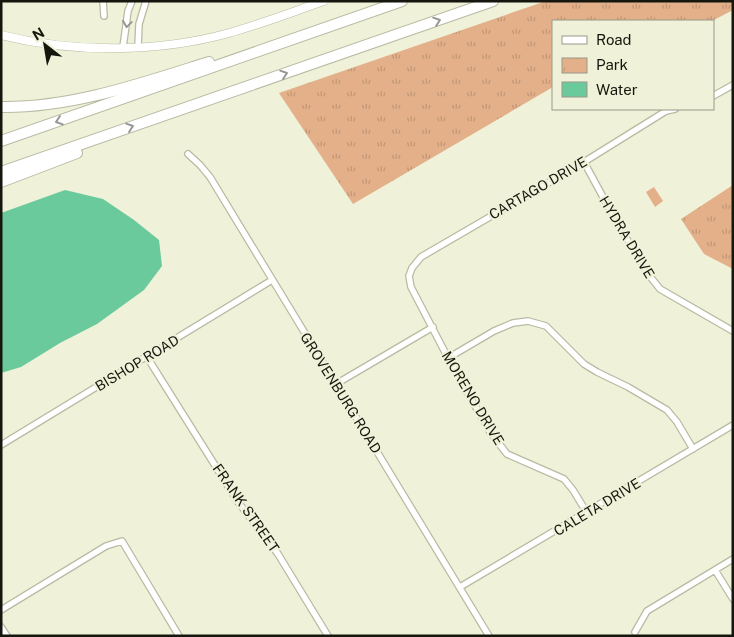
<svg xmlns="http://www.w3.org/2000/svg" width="734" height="637" viewBox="0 0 734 637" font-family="'Public Sans',sans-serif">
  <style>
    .park { fill: url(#park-tufts) }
    .pitch { fill: #e3b08a }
    .water { fill: #6aca9c }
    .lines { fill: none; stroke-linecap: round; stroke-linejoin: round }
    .street-casing { stroke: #b9baa3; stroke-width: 8 }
    .secondary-casing { stroke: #b9baa3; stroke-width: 9 }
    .highway-casing { stroke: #b9baa3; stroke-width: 12 }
    .street { stroke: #fff; stroke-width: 5.5 }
    .secondary { stroke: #fff; stroke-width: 8 }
    .highway { stroke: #fff; stroke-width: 10 }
    .oneway { stroke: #969692 }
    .labels { text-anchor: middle; stroke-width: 4.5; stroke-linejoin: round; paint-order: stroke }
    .street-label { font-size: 14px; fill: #15160d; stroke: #eff1d8 }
  </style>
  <defs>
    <pattern id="park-tufts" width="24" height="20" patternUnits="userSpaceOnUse" patternTransform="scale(1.25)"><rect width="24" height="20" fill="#e3b08a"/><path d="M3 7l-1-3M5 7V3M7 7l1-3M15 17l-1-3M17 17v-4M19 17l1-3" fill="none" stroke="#c29776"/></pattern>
  </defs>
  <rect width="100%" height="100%" fill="#eff1d8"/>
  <!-- park -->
  <path class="park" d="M546,1H733V10L712,21H553V87L353,204L279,93Z
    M733,185V269L704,254L681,219Z"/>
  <!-- pitch -->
  <path class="pitch" d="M654,187L663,201L655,207L646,192Z"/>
  <!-- water -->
  <path class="water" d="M65,190L103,199L134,220L159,240L162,266L144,290L97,324L60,343L21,367L1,373V213Z"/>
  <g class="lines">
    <!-- street casing -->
    <g class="street-casing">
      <path id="street" d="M103,1L104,16
        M123,47L128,11L132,1
        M138,47L139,24L146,1
        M713,96L733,85
        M188,154L200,165L210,177L489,636
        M584,162L616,221L648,274L660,289L733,331
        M147,357L238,502L278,554L328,636
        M448,358L494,331L513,323L528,321L546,326L584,364L597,372L628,387L667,410L677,422L693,449
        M336,384L433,327
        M1,445L272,280
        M587,513L573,490L564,479L507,454L490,432L448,358L411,287L409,276L412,268L421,257L584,162L666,111L675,109
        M715,570L733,599
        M460,587L733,425
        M1,610L106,546L122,541L179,636
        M1,627L7,636
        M635,632L647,611L733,559"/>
    </g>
    <!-- secondary casing -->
    <g class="secondary-casing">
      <path id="secondary" d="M1,35C73,53 157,53 229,33C261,24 292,12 324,1"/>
    </g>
    <!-- highway casing -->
    <g class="highway-casing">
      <path id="highway" d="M1,107C72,108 142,83 209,62
        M1,141L402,1
        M1,172L493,1
        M1,182L77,153"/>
    </g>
    <!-- street -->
    <use href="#street" class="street"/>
    <!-- secondary -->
    <use href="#secondary" class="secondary"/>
    <!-- highway -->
    <use href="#highway" class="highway"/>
  </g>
  <!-- one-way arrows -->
  <defs><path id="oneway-chevron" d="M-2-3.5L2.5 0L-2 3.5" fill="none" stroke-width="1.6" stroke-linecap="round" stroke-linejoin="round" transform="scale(1.25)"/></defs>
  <g class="oneway">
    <use href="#oneway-chevron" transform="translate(437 21) rotate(-19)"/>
    <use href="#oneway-chevron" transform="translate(127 24) rotate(98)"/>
    <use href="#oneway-chevron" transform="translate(284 74) rotate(-19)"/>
    <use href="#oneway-chevron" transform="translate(59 121) rotate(161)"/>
    <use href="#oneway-chevron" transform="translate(130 127) rotate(-19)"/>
  </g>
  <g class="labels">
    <!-- street labels -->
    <g class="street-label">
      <text transform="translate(538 188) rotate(-30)" y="5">CARTAGO DRIVE</text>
      <text transform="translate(627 237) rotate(59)" y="5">HYDRA DRIVE</text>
      <text transform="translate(137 363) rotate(-31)" y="5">BISHOP ROAD</text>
      <text transform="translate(341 393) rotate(58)" y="5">GROVENBURG ROAD</text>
      <text transform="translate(473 398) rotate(59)" y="5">MORENO DRIVE</text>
      <text transform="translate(597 507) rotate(-31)" y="5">CALETA DRIVE</text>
      <text transform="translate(246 508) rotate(55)" y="5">FRANK STREET</text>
    </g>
  </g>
  <!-- border -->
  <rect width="734" height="637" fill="none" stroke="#15160d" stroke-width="5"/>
  <!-- legend -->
  <rect x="552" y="20" width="162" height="90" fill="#eff1d8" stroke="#989987"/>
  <rect x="562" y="36" width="25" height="8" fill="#ffffff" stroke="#989987"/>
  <text x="596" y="45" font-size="15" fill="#15160d">Road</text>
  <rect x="562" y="58" width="25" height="15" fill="url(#park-tufts)" stroke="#989987"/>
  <text x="596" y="70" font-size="15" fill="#15160d">Park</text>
  <rect x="562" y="82" width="25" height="15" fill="#6aca9c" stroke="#989987"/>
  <text x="596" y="95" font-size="15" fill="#15160d">Water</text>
  <!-- north arrow -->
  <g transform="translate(45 45) rotate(329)" stroke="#eff1d8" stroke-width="4" paint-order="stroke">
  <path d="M0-4L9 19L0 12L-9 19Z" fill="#15160d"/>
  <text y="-8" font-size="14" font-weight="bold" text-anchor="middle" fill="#15160d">N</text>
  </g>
</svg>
